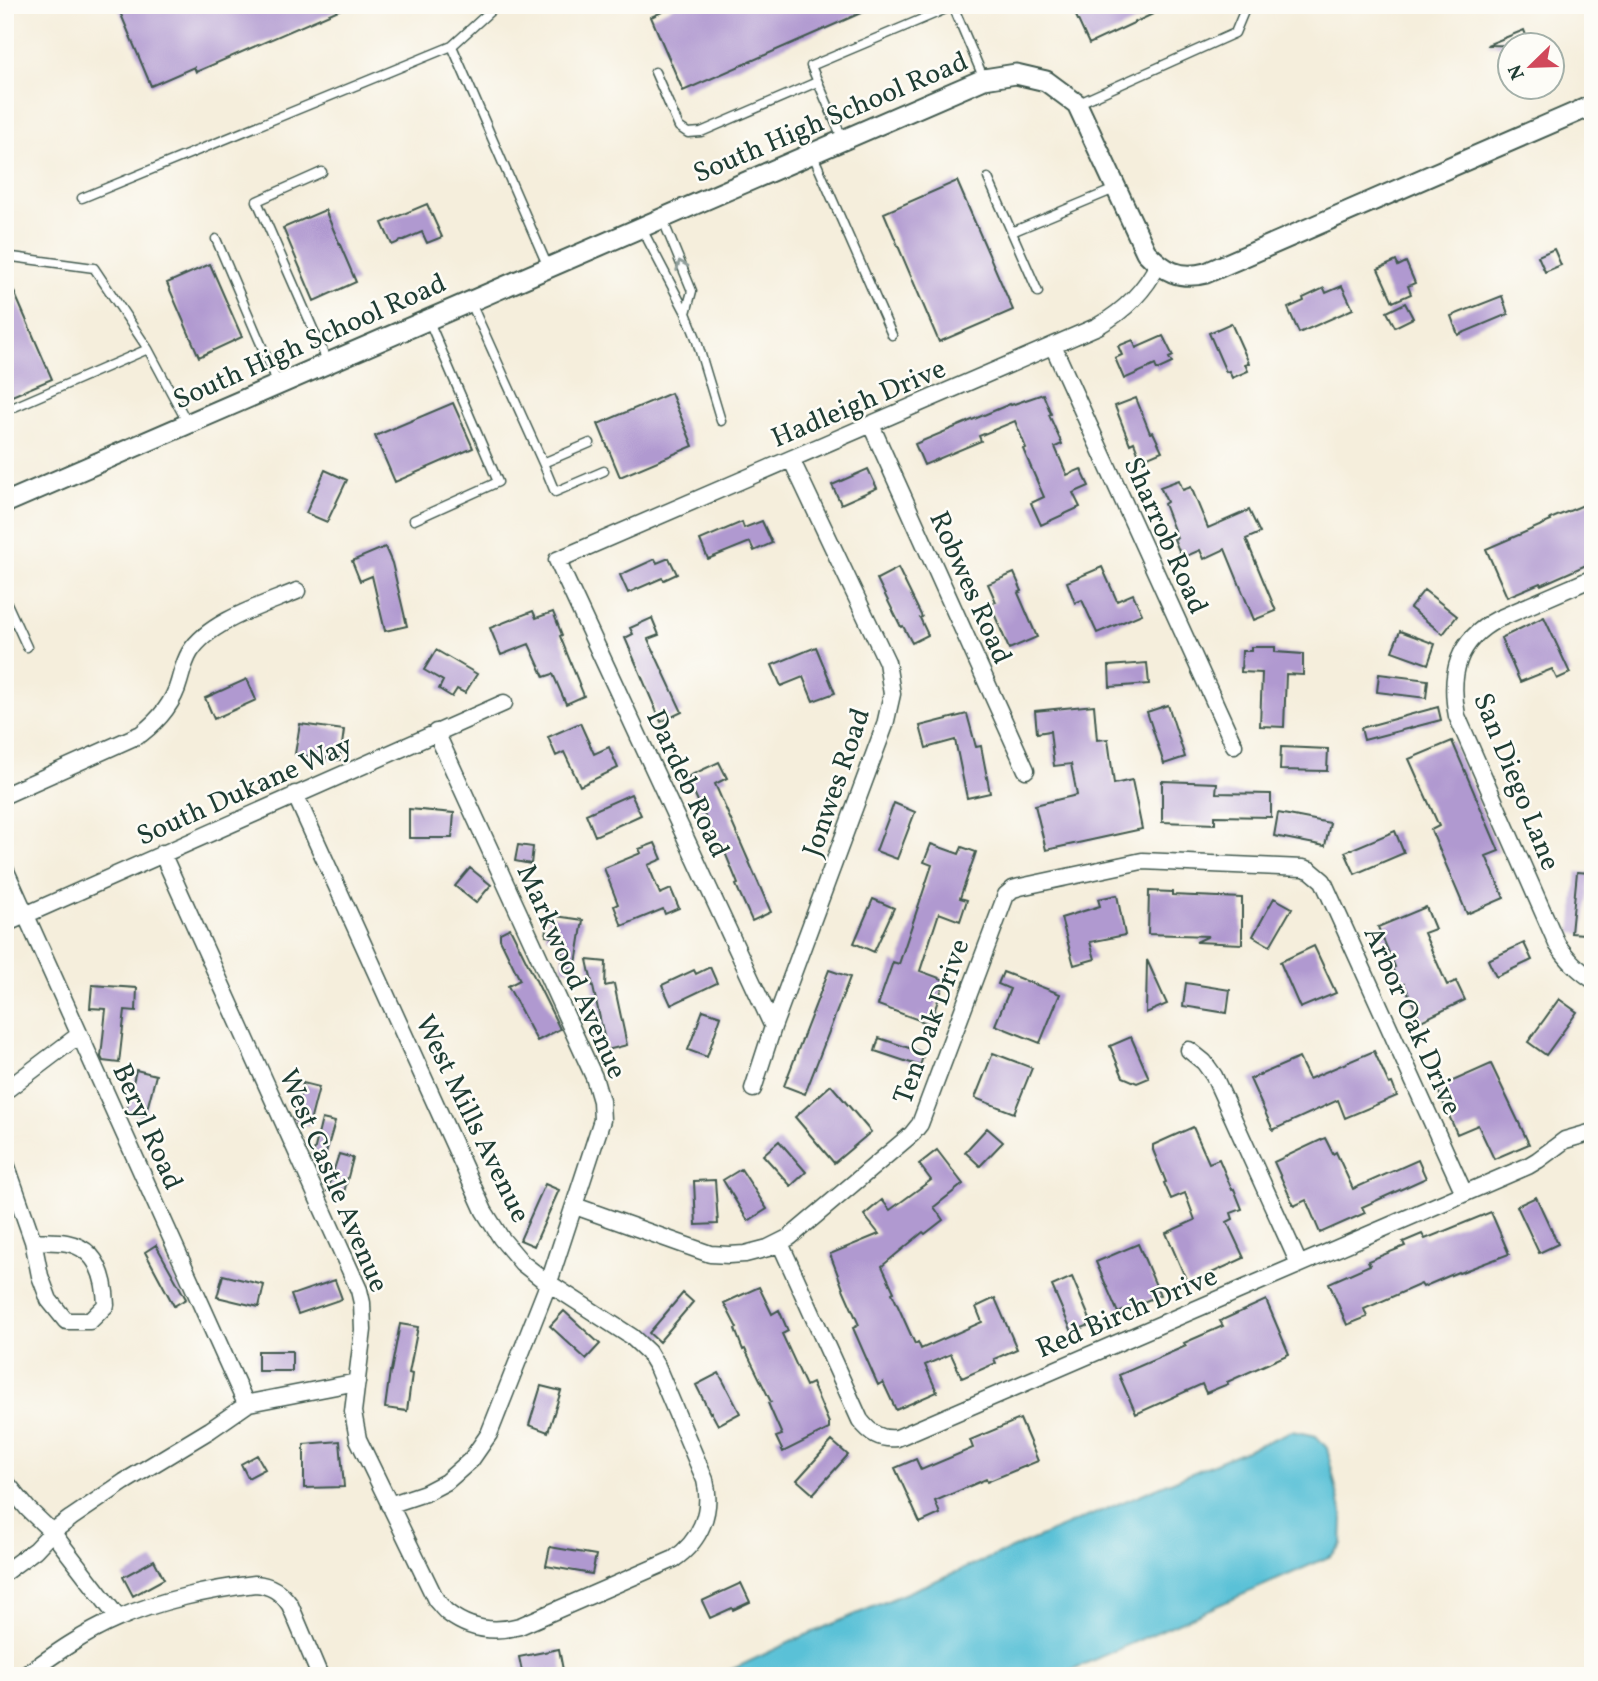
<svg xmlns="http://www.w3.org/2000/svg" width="1598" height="1681" viewBox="0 0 1598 1681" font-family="Vollkorn,serif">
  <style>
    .water { fill: #5ac1d7; stroke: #3c7f86; stroke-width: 2 }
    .building { fill: #b099d0 }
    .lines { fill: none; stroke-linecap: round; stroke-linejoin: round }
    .service-casing { stroke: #3f584d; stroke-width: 11 }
    .minor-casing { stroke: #3f584d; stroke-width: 19 }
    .tertiary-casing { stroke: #3f584d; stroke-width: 23 }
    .service { stroke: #fff; stroke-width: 8 }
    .minor { stroke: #fff; stroke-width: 16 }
    .tertiary { stroke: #fff; stroke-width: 19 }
    .oneway { stroke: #8f9e9a }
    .labels { text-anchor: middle; stroke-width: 5; stroke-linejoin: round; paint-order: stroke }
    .street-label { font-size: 28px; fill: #1f3d34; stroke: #fdfcf7 }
  </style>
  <rect width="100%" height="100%" fill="#fdfcf7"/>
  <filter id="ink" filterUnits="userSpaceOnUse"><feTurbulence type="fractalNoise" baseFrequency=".0143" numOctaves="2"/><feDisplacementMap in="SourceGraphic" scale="14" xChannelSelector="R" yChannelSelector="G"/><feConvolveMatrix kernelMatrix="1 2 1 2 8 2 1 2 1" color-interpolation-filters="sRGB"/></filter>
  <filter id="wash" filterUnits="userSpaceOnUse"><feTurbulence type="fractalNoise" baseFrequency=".00686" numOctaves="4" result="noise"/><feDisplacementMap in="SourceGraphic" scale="28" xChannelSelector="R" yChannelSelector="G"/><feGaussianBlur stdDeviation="1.57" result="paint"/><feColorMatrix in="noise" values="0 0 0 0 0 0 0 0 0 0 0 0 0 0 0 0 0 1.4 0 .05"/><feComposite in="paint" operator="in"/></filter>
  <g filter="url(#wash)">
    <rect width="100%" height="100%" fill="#f5eedc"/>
    <!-- water -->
    <path class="water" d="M1292,1431L1316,1436L1327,1448L1343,1519L1342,1544L1331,1556L1057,1676H718L799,1638Z"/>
    <g id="blocks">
      <!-- building -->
      <path class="building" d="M117,5H350L196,72L194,67L151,86Z
        M677,5H879L683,91L651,17Z
        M1071,5H1172L1089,44Z
        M1524,30L1530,46L1487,45Z
        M957,181L1013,310L939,342L884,213Z
        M427,204L442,237L427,243L422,232L392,245L382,223Z
        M325,210L356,282L314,301L283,228Z
        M1554,249L1561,265L1545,272L1538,256Z
        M1396,261L1398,266L1406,262L1415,283L1408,286L1411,294L1393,302L1378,269Z
        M210,264L242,337L199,357L167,283Z
        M5,271L52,379L5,399Z
        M1342,286L1353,309L1299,333L1288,308L1304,301L1303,298L1324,288L1326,293Z
        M1502,296L1508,314L1458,335L1451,316Z
        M1405,303L1413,318L1395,327L1387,312Z
        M1231,323L1249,363L1245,364L1248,371L1232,378L1229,371L1226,372L1209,333Z
        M1163,336L1173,356L1169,358L1172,363L1157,370L1155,365L1124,379L1115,358L1122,355L1118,346L1133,340L1136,348Z
        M671,393L693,446L620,477L598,424Z
        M1043,394L1051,414L1049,415L1062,444L1055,447L1067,475L1081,469L1089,486L1073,493L1080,507L1041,525L1031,503L1044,497L1023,449L1026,448L1015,421L979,436L981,441L924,465L915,444L1010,404L1011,405Z
        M1136,398L1150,433L1153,432L1162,451L1141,460L1134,442L1130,444L1115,406Z
        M453,403L473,448L395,482L375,436Z
        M868,469L877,488L841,504L832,485Z
        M325,470L347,480L327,522L306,513Z
        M1179,480L1183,490L1191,487L1208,528L1249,510L1260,533L1246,539L1276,611L1254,620L1225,549L1204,559L1200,550L1182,558L1174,539L1177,538L1164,504L1167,502L1160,487Z
        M1593,501V562L1541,585L1540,583L1507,597L1486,549L1551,521L1550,519Z
        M762,521L772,543L754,551L750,542L708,559L700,540L742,522L744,528Z
        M385,547L392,563L407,626L385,631L372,576L360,581L352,561Z
        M669,558L677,574L664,580L662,578L628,593L620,575L655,559L657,563Z
        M1102,567L1117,601L1133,594L1142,614L1097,633L1082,600L1075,603L1067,582Z
        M898,568L922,617L920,618L928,635L912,643L903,626L901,627L877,579Z
        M1014,573L1022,591L1018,593L1037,637L1009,649L990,604L996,602L988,584Z
        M1424,590L1457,616L1443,634L1410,608Z
        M533,611L536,618L553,612L562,635L560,636L584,696L566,704L553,674L544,677L529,644L501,655L490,628Z
        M1544,617L1570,673L1557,679L1552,669L1520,682L1501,638Z
        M652,618L659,635L648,639L682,712L661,722L625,638L633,634L630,628Z
        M1400,631L1435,644L1428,664L1392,651Z
        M816,647L835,693L813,701L803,677L781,686L772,665Z
        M1251,647H1275V652L1303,654V675L1286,674L1284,727L1260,726L1262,673L1241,672L1242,651H1251Z
        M436,650L477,674L465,693L457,689L452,697L439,689L443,681L424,670Z
        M1147,663L1149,684L1110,687L1109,666Z
        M1379,674L1428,680L1426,698L1377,692Z
        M247,679L256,700L214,719L205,698Z
        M1094,705L1097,740L1108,739L1114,784L1132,780L1142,829L1046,850L1035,805L1077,795L1071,764L1054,766L1050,731L1037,733L1035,711Z
        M1168,705L1185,757L1164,764L1147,712Z
        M1438,707L1441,720L1364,740L1361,728Z
        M967,714L976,747L981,746L990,793L967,798L955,740L926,748L920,726Z
        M580,723L594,754L609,747L618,768L580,786L564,752L556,756L548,737Z
        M300,724L344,730L340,760L295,754Z
        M1452,741L1499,851L1486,856L1504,898L1467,914L1431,830L1439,826L1409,759Z
        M1281,747L1328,749L1327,771L1280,770Z
        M719,762L727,778L715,784L771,912L752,921L736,885L738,884L724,850L721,852L687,777Z
        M1162,781L1217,783L1216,793L1271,794V817L1215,816V824L1162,822Z
        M631,794L641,815L595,836L586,814Z
        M894,803L915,812L897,859L876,851Z
        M409,809L454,813L452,838H409Z
        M1278,813L1330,823L1325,846L1274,836Z
        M1395,831L1404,853L1355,874L1345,852Z
        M655,843L662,859L648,865L660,894L671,889L679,908L665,914L663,909L622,926L614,906L618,904L604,868L641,853L639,849Z
        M931,844L959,854L962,847L976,852L960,898L967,900L960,921L939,913L920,971L945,980L934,1012L939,1014L935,1026L878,1005L893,962L899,964L932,865L924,862Z
        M518,845L533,847L531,864L515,861Z
        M470,868L491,885L476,903L455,886Z
        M1577,872L1590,873L1584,934L1571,933Z
        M1149,891L1172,892V895L1242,898V944L1196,942L1209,936L1148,934Z
        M1117,895L1125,935L1090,942L1095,959L1074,965L1061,918L1100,906L1098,899Z
        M1274,898L1292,908L1270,946L1253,936Z
        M873,899L894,908L874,952L854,943Z
        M1426,907L1435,929L1424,933L1447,985L1456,981L1465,1000L1421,1021L1404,984L1400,985L1392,968L1395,967L1378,927Z
        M549,915L583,920L575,970L562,969L564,938L546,936Z
        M510,928L560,1029L537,1041L508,986L520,980L500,939V933Z
        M1524,943L1532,960L1496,977L1488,960Z
        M1314,946L1336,993L1300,1008L1280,962Z
        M587,960L606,962L605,986L614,984L627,1045L607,1050Z
        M1147,960L1167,1004L1146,1013Z
        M710,967L717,983L671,1005L662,985L694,970L696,974Z
        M829,970L850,977L805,1094L784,1086Z
        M1003,972L1060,994L1040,1043L995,1025L1010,989L998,984Z
        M1186,983L1230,990L1227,1013L1183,1006Z
        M92,985L137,988L136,1011L125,1010L119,1063L103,1061L101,1057L106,1009L90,1008Z
        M1559,999L1577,1012L1546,1055L1528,1042Z
        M703,1010L721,1016L707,1057L688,1050Z
        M1131,1037L1149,1078L1137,1083L1123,1077L1110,1046Z
        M879,1038L924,1053L920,1066L875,1051Z
        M1374,1051L1389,1084L1392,1083L1397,1096L1345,1118L1338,1100L1273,1130L1250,1079L1299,1058L1309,1079Z
        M993,1053L1032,1068L1014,1113L975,1098Z
        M1491,1064L1529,1144L1494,1159L1478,1125L1457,1134L1437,1088Z
        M136,1070L156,1075L145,1117L126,1112Z
        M303,1083L319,1087L309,1126L294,1120Z
        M831,1085L871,1132L834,1163L795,1117Z
        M322,1119L335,1122L321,1170L316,1168L312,1160Z
        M1193,1127L1209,1163L1219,1159L1232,1190L1234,1189L1242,1209L1231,1213L1233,1219L1227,1222L1244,1258L1188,1284L1166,1233L1195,1220L1185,1193L1171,1199L1164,1183L1166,1182L1153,1150V1145Z
        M987,1128L1003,1142L980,1166L965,1152Z
        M1325,1138L1333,1154L1336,1152L1353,1189L1418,1160L1426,1178L1362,1207L1365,1213L1320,1233L1306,1200L1294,1206L1274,1162Z
        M779,1141L806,1172L791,1186L763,1155Z
        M937,1150L963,1184L934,1207L943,1220L925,1234L923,1232L882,1266L894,1292L892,1293L915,1344L918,1342L921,1349L982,1322L976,1307L995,1298L1017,1349L994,1359L996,1363L962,1378L951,1354L925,1365L937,1392L896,1410L883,1382L878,1385L853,1328L859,1325L844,1291L830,1254L879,1234L864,1215L882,1200L890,1210L931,1180L919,1164Z
        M339,1154L353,1158L343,1196L327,1191Z
        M741,1169L767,1209L748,1221L723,1180Z
        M715,1180L718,1224L696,1225L694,1181Z
        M545,1184L559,1190L534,1246L520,1240Z
        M1536,1197L1558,1244L1539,1253L1517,1206Z
        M1491,1212L1509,1254L1459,1273L1458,1272L1423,1287L1421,1284L1364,1309L1367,1317L1347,1325L1329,1283L1370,1265L1368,1261L1405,1246L1403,1242L1422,1234L1425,1239Z
        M1138,1244L1160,1295L1118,1313L1096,1262Z
        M156,1245L186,1299L174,1306L145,1252Z
        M223,1275L264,1285L259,1307L217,1297Z
        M1072,1277L1092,1324L1072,1332L1052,1286Z
        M335,1280L342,1299L298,1314L291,1295Z
        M759,1287L772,1314L779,1310L788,1331L782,1334L806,1386L812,1383L829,1423V1429L783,1452L776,1437L782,1435L768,1403L771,1402L745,1349L743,1350L735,1329L737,1328L724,1303Z
        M683,1293L693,1302L659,1342L649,1333Z
        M1266,1300L1289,1354L1227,1382L1228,1384L1206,1393L1202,1384L1136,1414L1119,1375L1186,1346L1184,1343L1223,1326L1220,1321Z
        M564,1311L600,1344L586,1359L550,1326Z
        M400,1324L418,1327L409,1373L412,1374L407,1411L385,1408L390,1371H391Z
        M258,1351H292V1371H258Z
        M719,1373L740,1413L718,1425L711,1412L710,1413L696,1385Z
        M541,1386L561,1391L548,1432L529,1425Z
        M1020,1419L1038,1461L987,1482L986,1479L935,1501L940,1514L920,1523L895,1468L916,1459L921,1470L973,1448L970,1440Z
        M340,1441L344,1487L304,1488V1444Z
        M832,1441L848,1455L813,1494L797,1480Z
        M257,1455L265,1469L248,1478L241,1464Z
        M550,1547L596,1555L592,1574L546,1566Z
        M154,1560L164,1579L133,1596L123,1577Z
        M741,1583L750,1602L733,1610L732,1608L710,1618L702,1601Z
        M559,1649L563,1670L534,1676H523L519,1657Z"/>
    </g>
  </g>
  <g filter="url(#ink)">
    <use href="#blocks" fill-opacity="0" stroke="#3f584d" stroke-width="2"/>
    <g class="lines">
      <!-- service casing -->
      <g class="service-casing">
        <path id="service" d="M452,46L548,267
          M655,72L679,127L688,133L701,132L817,82
          M1077,104L1235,33L1245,9L1244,5
          M843,140L811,66L953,6L984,79
          M812,153L892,335
          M322,172L257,201L328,363
          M988,178L1038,292
          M82,198L452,46L497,5
          M662,218L692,291L686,313
          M641,227L686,313L696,338L721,421
          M1012,232L1117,188
          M216,239L278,384
          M5,256L94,268L148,349
          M470,301L543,463L590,443
          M5,411L148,349L187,422
          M543,463L555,492L604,471
          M414,520L498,482L428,319
          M5,599L27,647"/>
      </g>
      <!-- minor casing -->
      <g class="minor-casing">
        <path id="minor" d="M1053,346L1234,745
          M871,425L1026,770
          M1593,578L1498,619C1457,640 1449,674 1457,716L1557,944C1568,960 1576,968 1593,980
          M5,795L141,734C159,720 173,704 179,682C182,672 184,662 190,652C209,621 264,605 297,591
          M162,853L359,1290L362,1303L363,1330L353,1412L358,1439L436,1600C440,1604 443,1609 448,1613C470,1630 494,1633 520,1626L674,1559C700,1541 713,1512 705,1480L657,1367L648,1352L632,1337L541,1278L522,1263L501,1238L484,1211L295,794
          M5,869L246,1404
          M5,924L504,703
          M773,1027L557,560L1098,326C1124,311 1145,291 1158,264
          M1189,1050L1204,1062L1214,1076L1299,1264
          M753,1089L773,1027L885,725L892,694L887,662L791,459
          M5,1091L79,1035
          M5,1161L33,1241L40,1276L49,1300L66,1321H90L106,1305C105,1278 98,1249 67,1243C56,1241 44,1242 33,1241
          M575,1206L710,1254L729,1255L745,1254L768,1248L790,1237L912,1134L920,1124L1006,895L1013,889L1020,887L1142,861L1303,868L1310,870L1323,881L1464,1193
          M780,1243L860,1420C870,1433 880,1440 897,1438L1528,1166L1538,1160L1565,1140L1593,1132
          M5,1481L28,1509L52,1532L118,1618
          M389,1505L425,1493L446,1482L471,1460L489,1434L549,1282L602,1120L601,1101L594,1077L436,732
          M5,1572L35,1550L52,1532L71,1518L124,1482L210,1430L249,1403L357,1382
          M24,1676C53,1655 84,1633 117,1619C157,1601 212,1589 255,1584C271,1585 281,1592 290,1605L320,1676"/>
      </g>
      <!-- tertiary casing -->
      <g class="tertiary-casing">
        <path id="tertiary" d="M5,503L984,79L1016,74L1046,81L1077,104L1146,252C1164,271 1179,280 1206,273L1593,105"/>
      </g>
      <!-- service -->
      <use href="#service" class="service"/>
      <!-- minor -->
      <use href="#minor" class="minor"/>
      <!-- tertiary -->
      <use href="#tertiary" class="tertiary"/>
    </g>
    <!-- one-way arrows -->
    <defs><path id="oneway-chevron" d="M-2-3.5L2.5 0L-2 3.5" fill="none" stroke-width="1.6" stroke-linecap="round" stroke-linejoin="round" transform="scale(1.75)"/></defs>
    <use class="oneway" href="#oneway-chevron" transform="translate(681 265) rotate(-112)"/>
  </g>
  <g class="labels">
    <!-- street labels -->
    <g class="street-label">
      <text transform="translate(830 116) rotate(-23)" y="10">South High School Road</text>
      <text transform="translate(309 340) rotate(-24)" y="10">South High School Road</text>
      <text transform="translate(858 402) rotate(-23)" y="10">Hadleigh Drive</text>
      <text transform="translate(1167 535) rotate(66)" y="10">Sharrob Road</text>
      <text transform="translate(972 587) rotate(66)" y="10">Robwes Road</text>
      <text transform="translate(1518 781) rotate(68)" y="10">San Diego Lane</text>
      <text transform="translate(835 782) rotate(-71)" y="10">Jonwes Road</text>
      <text transform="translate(689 783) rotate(65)" y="10">Dardeb Road</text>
      <text transform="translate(244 789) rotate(-24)" y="10">South Dukane Way</text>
      <text transform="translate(573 971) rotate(66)" y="10">Markwood Avenue</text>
      <text transform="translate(1414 1020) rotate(66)" y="10">Arbor Oak Drive</text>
      <text transform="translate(930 1021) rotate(-70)" y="10">Ten Oak Drive</text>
      <text transform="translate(474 1118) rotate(64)" y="10">West Mills Avenue</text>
      <text transform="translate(149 1126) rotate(66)" y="10">Beryl Road</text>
      <text transform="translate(335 1180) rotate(67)" y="10">West Castle Avenue</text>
      <text transform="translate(1126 1311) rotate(-23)" y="10">Red Birch Drive</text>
    </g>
  </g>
  <!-- margin -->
  <rect width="1598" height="1681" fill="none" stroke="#fdfcf7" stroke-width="28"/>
  <!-- north arrow -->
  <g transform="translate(1531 66) rotate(247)"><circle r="33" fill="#fdfcf7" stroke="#a4b0a9" stroke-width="2"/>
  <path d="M0-5L12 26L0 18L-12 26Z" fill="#d1495b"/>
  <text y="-10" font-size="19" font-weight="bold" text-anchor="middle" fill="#1f3d34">N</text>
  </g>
</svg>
